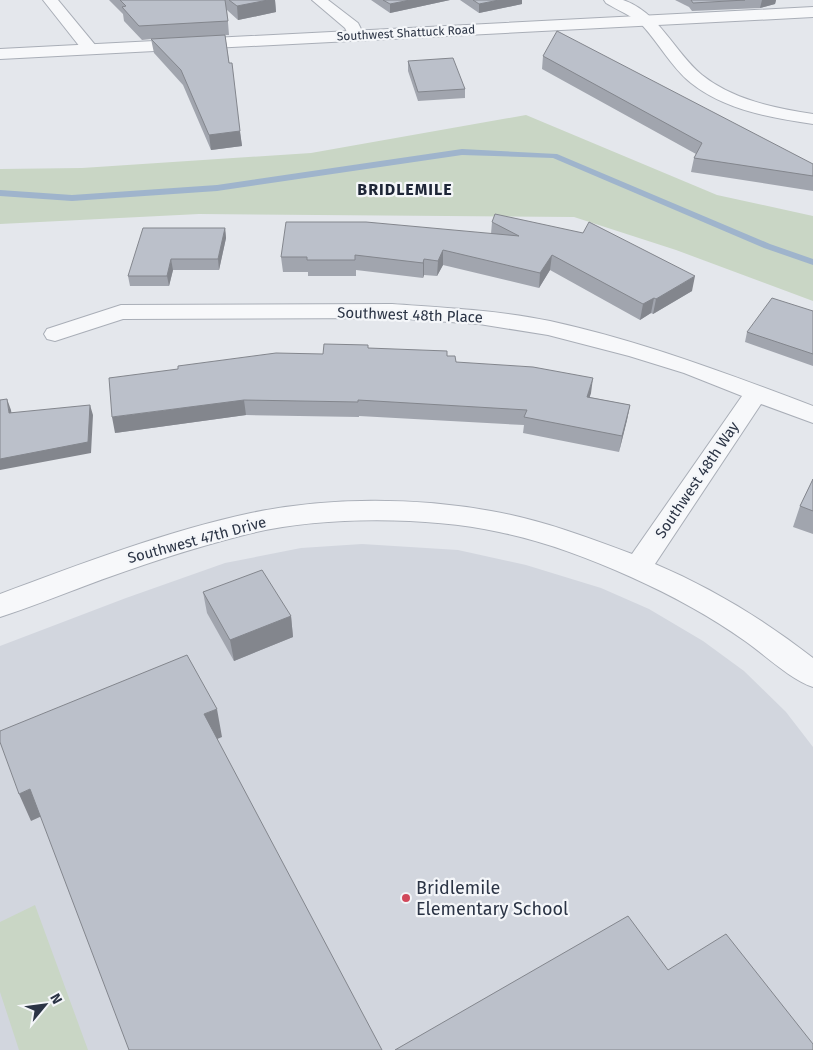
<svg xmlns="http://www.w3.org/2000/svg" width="813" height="1050" viewBox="0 0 813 1050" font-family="'Fira Sans',sans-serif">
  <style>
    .built { fill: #d2d6de }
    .green { fill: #c9d6c5 }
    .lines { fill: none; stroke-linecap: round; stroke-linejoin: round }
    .stream { fill: #9fb4cc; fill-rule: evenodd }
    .minor-casing { stroke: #a9aeb7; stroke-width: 2 }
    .tertiary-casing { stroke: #a9aeb7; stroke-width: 2 }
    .minor { fill: #f7f8fa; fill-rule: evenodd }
    .tertiary { fill: #f7f8fa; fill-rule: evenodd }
    .wall { fill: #a1a5ae }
    .shaded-wall { fill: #83868d }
    .building { fill: #bbc0ca; stroke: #83868d }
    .poi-dot { fill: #d1495b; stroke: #f4f6f9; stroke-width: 2 }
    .labels { text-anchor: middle; stroke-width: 4.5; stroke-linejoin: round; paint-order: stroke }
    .far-street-label { font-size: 12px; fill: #2b3445; stroke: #f4f6f9 }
    .street-label { font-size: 15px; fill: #2b3445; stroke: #f4f6f9 }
    .far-district-label { font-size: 16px; font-weight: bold; letter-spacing: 1px; fill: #1d2536; stroke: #f4f6f9 }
    .near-poi-label { font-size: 18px; fill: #2b3445; stroke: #f4f6f9; text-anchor: start }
  </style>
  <rect width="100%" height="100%" fill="#e4e7ec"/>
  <!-- built -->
  <path class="built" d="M362,544L458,550L526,565L601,588L649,609L703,641L744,671L786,712L813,747V1050H0V646L126,598L225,563L301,548Z"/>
  <!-- green -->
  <path class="green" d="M526,115L717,195L813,216V301L676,250L574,217L199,214L0,224V169L82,168L311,153Z
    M35,905L88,1050H19L0,992V922Z"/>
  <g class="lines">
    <!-- stream -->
    <path class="stream" d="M462,149L557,154L770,244L813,259V265L764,248L553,158L462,155L217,191L72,201L0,196V190L72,195L217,185Z"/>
    <!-- minor casing -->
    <g class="minor-casing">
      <path id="minor" d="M43,0H58L96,46L98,49L96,52H84Z
        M312,0H328L358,23L364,35L362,38H350L345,28Z
        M604,0C609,0 617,0 623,0C659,12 674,52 702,75C733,100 775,108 813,114V124C771,118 725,110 691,83C671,67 659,43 642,25C633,16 617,10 606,3Z
        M392,304C445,308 498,310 550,321C641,341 726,373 813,406V423L761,404L655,564C712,588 764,620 813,658V687C791,680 765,655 745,641C710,616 671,595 631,577C589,558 544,541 499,532C424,516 318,516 244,535C189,549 135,567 82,587C55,597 28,608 0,617V594C80,564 167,531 251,513C328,497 414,497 491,511C539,519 587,537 632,554L742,396L684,373L629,356L548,335L479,324L392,318L123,319L55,341L47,339L44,334L47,329L121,305Z"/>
    </g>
    <!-- tertiary casing -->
    <g class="tertiary-casing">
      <path id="tertiary" d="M813,7V17L0,59V49Z"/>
    </g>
    <!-- minor -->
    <use href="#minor" class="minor"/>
    <!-- tertiary -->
    <use href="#tertiary" class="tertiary"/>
  </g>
  <!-- wall -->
  <path class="wall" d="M109,0H275L276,12L238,20L227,10L229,35H225L242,146L211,150L183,85L154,53L151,39L142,40L124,21L123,14Z
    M371,0H450L390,13Z
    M460,0H522V4L479,13Z
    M675,0H776L775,4L760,8L692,11L689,7Z
    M543,56L813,164V191L691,172L694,158L696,154L542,69Z
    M408,61L465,89V98L418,101L408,71Z
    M492,222L692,291L653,314L651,313L640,320L550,270L539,288L443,265L437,276L424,275L423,278L356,270V276H308V272H283L281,257L491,234Z
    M225,228L226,238L219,270H173L169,286H130L128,276Z
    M813,311V366L745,342L747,332Z
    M368,348L447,356L456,362L591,393L589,397L630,405L627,420L619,452L523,433L524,425L359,416V417L246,415L115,433L323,354Z
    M813,479V534L793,527L800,506Z
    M203,592L291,616L293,637L234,661L207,613Z"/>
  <!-- shaded-wall -->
  <path class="shaded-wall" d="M266,0H275L276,12L238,20L237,6Z
    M410,0H450L390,13V4Z
    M499,0H522V4L479,13V4Z
    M762,0H776L775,4L760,8Z
    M240,131L242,146L211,150L209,135Z
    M225,228L226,238L219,270L218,259Z
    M443,250V265L437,276L438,261Z
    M552,255L550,270L539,288L540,273Z
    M171,259L173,270L169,286L167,276Z
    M424,259V275L423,278V263Z
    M695,276L692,291L653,314L656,299Z
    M654,298L651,313L640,320L643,304Z
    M593,378L591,393L585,412L587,397Z
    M7,399L11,410L13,423L9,413Z
    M244,400L246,415L115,433L112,417Z
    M90,405L93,415L91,453L0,470V459Z
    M630,405L627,420L619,452L622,436Z
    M291,616L293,637L234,661L230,640Z
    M217,709L222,737L210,742L204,714Z
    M30,789L42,816L31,821L19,794Z"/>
  <!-- building -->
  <path class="building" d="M120,0H225L228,21L139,26L122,7L126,6Z
    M229,0H268L237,6Z
    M383,0H410L390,4Z
    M473,0H499L479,4Z
    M691,0H745L693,3Z
    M557,31L813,164V176L694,158L702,143L543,56Z
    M225,35L229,63H232L240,131L209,135L181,70L151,39Z
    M453,58L465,89L418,92L408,61Z
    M495,214L583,233L589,222L695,276L656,299L654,298L643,304L552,255L540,273L443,250L438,261L424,259L423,263L355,255V260H307V257H281L286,222H366L519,236L492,222Z
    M143,228H225L218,259H171L167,276H128Z
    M772,298L813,311V354L747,332Z
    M324,344L368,345V348L447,351V356H455L456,362L533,367L593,378L587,397L630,405L622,436L524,417L527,410L358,400V402L244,400L112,417L109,378L178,369V366L276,353L323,354Z
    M7,399L9,413L90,405L88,442L0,459V400Z
    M813,479V511L800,506Z
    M262,570L291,616L230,640L203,592Z
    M187,655L217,709L204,714L382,1050H129L30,789L19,794L0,742V731Z
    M628,916L668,970L726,934L813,1044V1050H395Z"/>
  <!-- markers -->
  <circle class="poi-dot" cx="406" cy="898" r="5"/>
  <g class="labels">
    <!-- far-street labels -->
    <g class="far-street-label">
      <text transform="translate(406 33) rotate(-3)" y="4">Southwest Shattuck Road</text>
    </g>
    <!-- street labels -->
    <g class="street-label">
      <text transform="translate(410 315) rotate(2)" y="5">Southwest 48th Place</text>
      <text transform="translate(697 480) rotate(-56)" y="5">Southwest 48th Way</text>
      <text transform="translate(197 540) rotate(-15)" y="5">Southwest 47th Drive</text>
    </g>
    <!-- far-district labels -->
    <g class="far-district-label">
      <text x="405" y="195">BRIDLEMILE</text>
    </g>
    <!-- near-poi labels -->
    <g class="near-poi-label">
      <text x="416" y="894">Bridlemile<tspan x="416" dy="21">Elementary School</tspan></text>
    </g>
  </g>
  <!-- north arrow -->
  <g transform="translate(45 1005) rotate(61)" stroke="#f4f6f9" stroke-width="4" paint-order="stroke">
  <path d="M0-4L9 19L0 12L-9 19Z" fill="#2b3445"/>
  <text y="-8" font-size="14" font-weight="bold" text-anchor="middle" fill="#2b3445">N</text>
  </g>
</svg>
